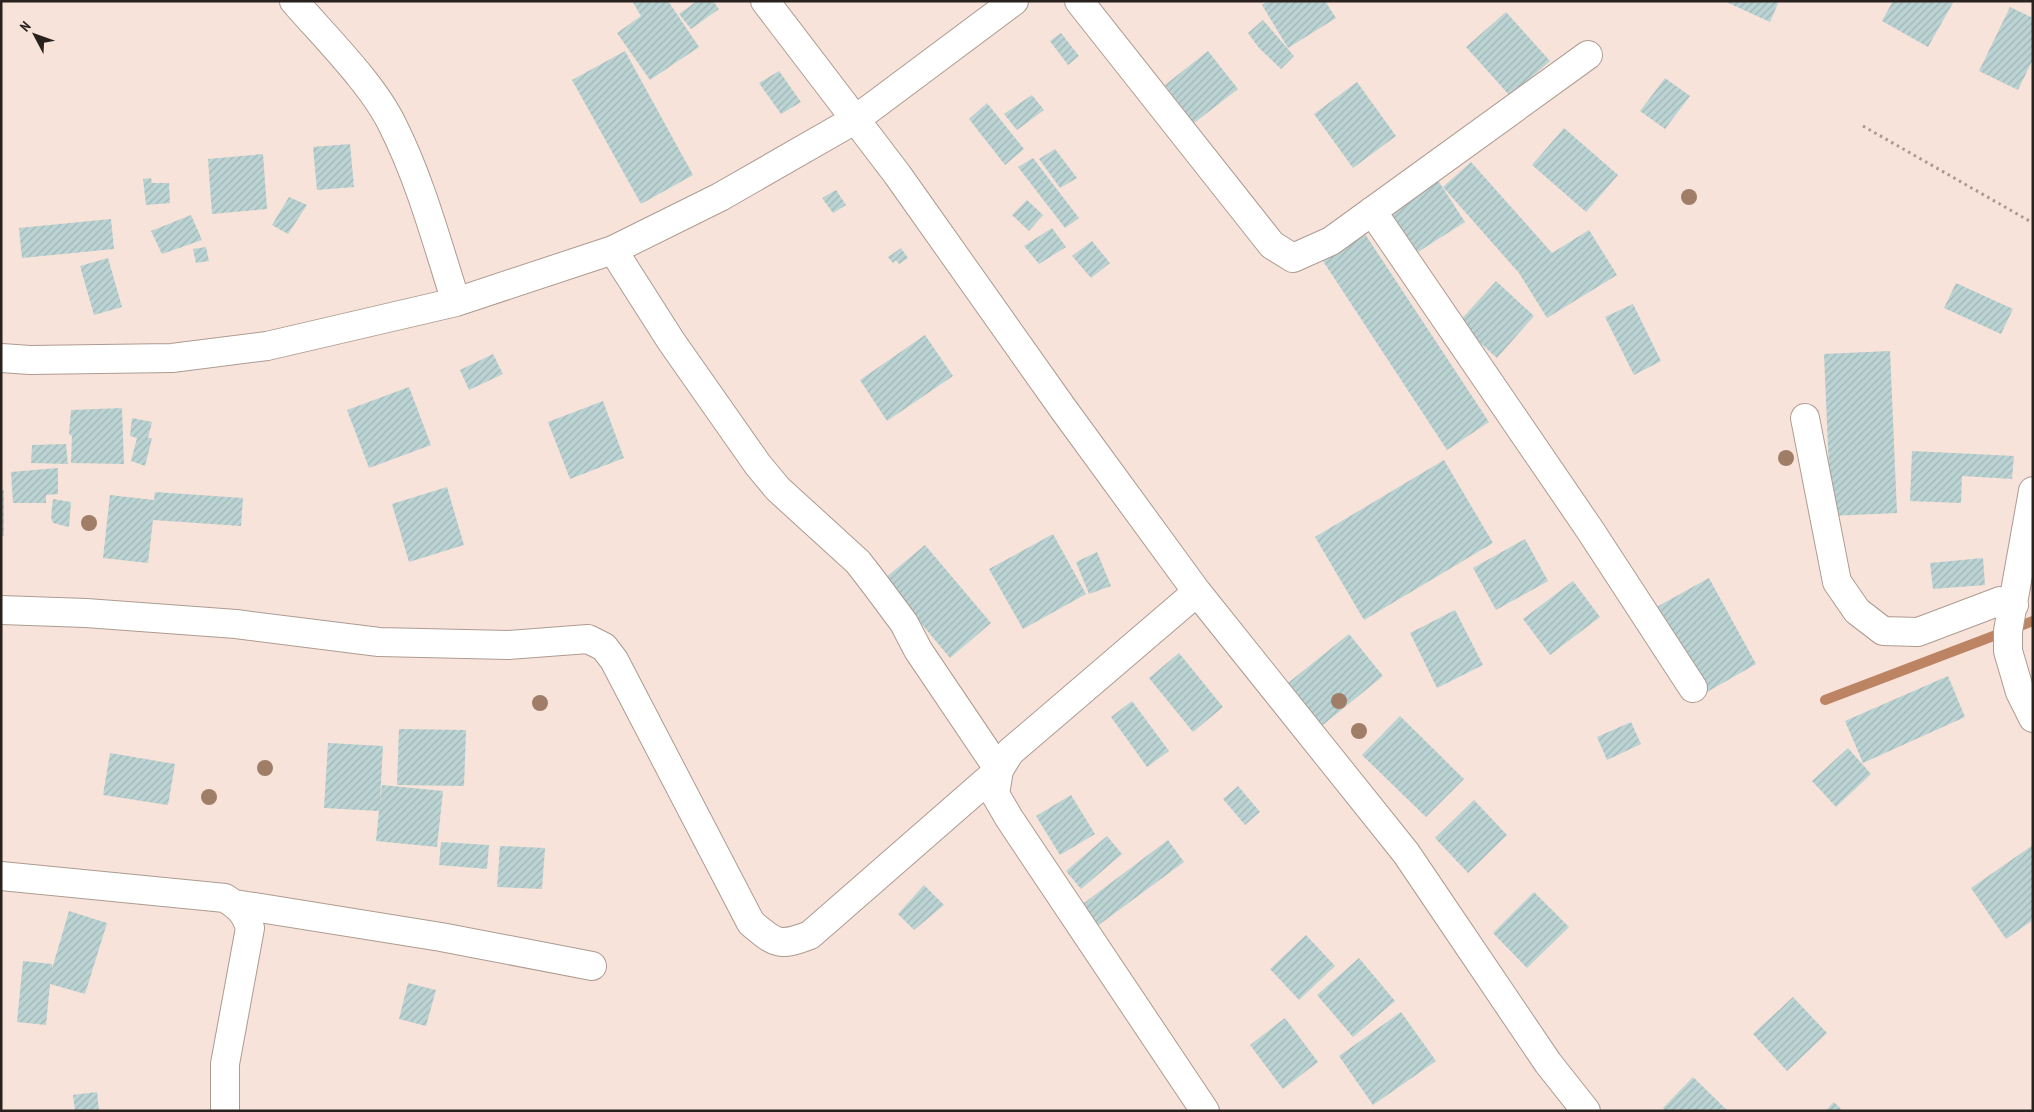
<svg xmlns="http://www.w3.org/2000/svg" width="2034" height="1112" viewBox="0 0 2034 1112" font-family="'PT Sans Narrow',sans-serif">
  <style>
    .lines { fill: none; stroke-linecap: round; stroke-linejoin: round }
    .stream { stroke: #bd8464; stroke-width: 10 }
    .building { fill: url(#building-hatch) }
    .street-casing { stroke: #ad9b91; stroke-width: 30 }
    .path { stroke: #a79891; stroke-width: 3; stroke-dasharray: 2.5 4; stroke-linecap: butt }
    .street { stroke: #fff; stroke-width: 28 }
    .tree { fill: #a07d66 }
  </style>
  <defs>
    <pattern id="building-hatch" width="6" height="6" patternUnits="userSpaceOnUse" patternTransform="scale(1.25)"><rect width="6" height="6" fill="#bbd3d3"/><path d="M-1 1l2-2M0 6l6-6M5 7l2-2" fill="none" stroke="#a1b5b5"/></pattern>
  </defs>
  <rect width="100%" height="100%" fill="#f7e3d9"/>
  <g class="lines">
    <!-- stream -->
    <path class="stream" d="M1825,700L2033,621"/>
  </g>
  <!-- building -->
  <path class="building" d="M632,1H668L699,47L650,80L617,33L641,16Z
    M697,1H713L719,9L691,29L679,14Z
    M1268,1H1325L1336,18L1288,48L1262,5Z
    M1724,1H1779L1770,22Z
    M1893,1H1954L1928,47L1882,21Z
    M2010,7L2033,18V59L2018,90L1979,71Z
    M1506,12L1550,61L1510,96L1466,47Z
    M1263,20L1294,56L1281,69L1259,48L1248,33Z
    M1061,33L1079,56L1068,65L1050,41Z
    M625,51L693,175L641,204L572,80Z
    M1208,51L1238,89L1194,123L1165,85Z
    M779,71L801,102L781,114L759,83Z
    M1665,78L1690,96L1665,129L1640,111Z
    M1357,82L1396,136L1353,168L1314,114Z
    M1032,95L1044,110L1017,130L1004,114Z
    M987,103L1024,149L1005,165L969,119Z
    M1564,128L1618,175L1586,212L1532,165Z
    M350,144L354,187L317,190L313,147Z
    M1055,149L1077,178L1060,188L1039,159Z
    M263,154L267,209L212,214L208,159Z
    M1033,158L1079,218L1065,228L1018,167Z
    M1471,162L1552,253L1589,230L1617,275L1547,318L1519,273L1443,187Z
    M151,178L152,183H169L170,203L146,205L143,179Z
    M1437,179L1465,222L1407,259L1379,216Z
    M836,190L846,205L833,213L822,198Z
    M289,197L307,205L288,234L272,225Z
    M1027,200L1043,215L1029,231L1012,215Z
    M191,215L202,240L162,254L151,231Z
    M111,219L114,249L22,258L19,228Z
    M1052,228L1066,247L1039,264L1024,246Z
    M1365,234L1489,422L1447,450L1323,261Z
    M1092,241L1110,263L1091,278L1072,256Z
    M206,247L209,261L196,263L193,249Z
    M901,248L908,258L899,264L896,260L893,263L888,257Z
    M108,258L122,307L94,315L80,266Z
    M1496,281L1534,316L1497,358L1458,323Z
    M1956,283L2013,309L2001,334L1944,308Z
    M1633,304L1661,361L1634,375L1605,317Z
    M925,335L953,376L887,421L860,380Z
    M1890,351L1897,513L1831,516L1824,354Z
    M493,354L503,374L469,390L460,370Z
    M409,387L431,445L369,468L347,410Z
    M603,401L624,458L570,479L548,422Z
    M122,408L124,464L71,463L72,436L69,434L71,410Z
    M132,418L152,422L148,438H152L145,466L131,461L137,438L130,436Z
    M66,444L68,464L31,463L32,445Z
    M1912,451L2014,456L2012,479L1962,476L1961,503L1910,501Z
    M1444,460L1493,543L1364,620L1315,537Z
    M58,468V494L46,495V503H13L11,472Z
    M447,487L464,545L409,562L392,504Z
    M1,490H4V536H1Z
    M155,492L243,498L241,526L153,520L148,563L103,558L110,495L154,500Z
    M53,499L71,502L69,527L53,523L51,517Z
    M1053,534L1086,594L1023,629L989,569Z
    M1525,539L1548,581L1496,610L1473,568Z
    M925,545L991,623L950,658L884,579Z
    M1097,552L1111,586L1089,594L1076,562Z
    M1983,558L1985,585L1933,589L1930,563Z
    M1709,578L1756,664L1700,696L1653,609Z
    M1573,581L1600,617L1550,655L1523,619Z
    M1455,610L1483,665L1437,688L1410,633Z
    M1349,634L1383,676L1313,733L1278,691Z
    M1179,653L1223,707L1193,732L1149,678Z
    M1948,676L1965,717L1863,763L1845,721Z
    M1132,701L1169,751L1147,767L1111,717Z
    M1400,716L1464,779L1426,817L1362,755Z
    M1631,722L1641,744L1607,760L1597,737Z
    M399,729L466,730L464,786L397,785Z
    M328,743L383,746L380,801L382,785L443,791L437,847L376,841L379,811L324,808Z
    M1848,748L1871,774L1836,807L1812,781Z
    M110,753L175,764L168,805L103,795Z
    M1238,786L1260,812L1245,825L1223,799Z
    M1071,795L1095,834L1060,855L1036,816Z
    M1474,800L1507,835L1468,873L1435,838Z
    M1107,836L1122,854L1081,889L1066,871Z
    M1168,840L1184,862L1096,927L1080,906Z
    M441,842L489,845L487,869L439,865Z
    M2033,845V920L2006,939L1971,888Z
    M500,846L545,848L542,889L497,887Z
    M924,885L944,905L914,930L898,914Z
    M1534,892L1569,927L1527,968L1493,933Z
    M69,911L107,923L85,994L50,984L46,1025L17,1022L23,961L52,964V969Z
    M1306,935L1335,966L1299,1000L1270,969Z
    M1359,958L1395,1001L1353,1037L1317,995Z
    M408,983L436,990L426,1026L399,1019Z
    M1793,997L1827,1033L1787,1071L1753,1034Z
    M1401,1012L1436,1061L1373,1105L1339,1056Z
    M1285,1018L1318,1062L1283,1089L1250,1045Z
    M1693,1077L1728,1111H1665L1663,1108Z
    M97,1092L99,1111H75L73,1095Z
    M1834,1102L1843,1111H1825Z"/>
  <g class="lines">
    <!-- street casing -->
    <g class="street-casing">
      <path id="street" d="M294,1C325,37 373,84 393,126C421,182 437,243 456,302
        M765,1L897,174L1064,410L1197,592L1406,853L1548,1063L1586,1111
        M1079,1L1272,245L1293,258L1331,241L1588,55
        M1372,211L1590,530L1693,688
        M1,358L30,360L172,358L267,346L456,302L613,250L720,197L856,119L1014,1
        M1805,418L1837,582L1857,611L1883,631L1918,632L2000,601L2014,605
        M2033,491L2008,631V651L2020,692L2033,718
        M1197,592L1010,752L999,770L995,794L1009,818L1205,1111
        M1,610L86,613L236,624L379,642L508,645L588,639L604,647L614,660L751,923C776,944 779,947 810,935L999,770L918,650L904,623L875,584L858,562L778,489L758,465L671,341L613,250
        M1,876L225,898C239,907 245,912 250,928L225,1064V1111
        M235,904L441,937L592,966"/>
    </g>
    <!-- path -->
    <path class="path" d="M1863,126L2033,223"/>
    <!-- street -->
    <use href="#street" class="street"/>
  </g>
  <!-- trees -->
  <g class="tree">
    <circle cx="1689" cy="197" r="8"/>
    <circle cx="1786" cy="458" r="8"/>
    <circle cx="89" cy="523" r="8"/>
    <circle cx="1339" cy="701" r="8"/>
    <circle cx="540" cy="703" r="8"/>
    <circle cx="1359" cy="731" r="8"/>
    <circle cx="265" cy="768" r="8"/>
    <circle cx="209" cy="797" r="8"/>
  </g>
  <!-- border -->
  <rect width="2034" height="1112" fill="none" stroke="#28211d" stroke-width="5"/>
  <!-- north arrow -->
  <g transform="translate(35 35) rotate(311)" stroke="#f7e3d9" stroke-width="4" paint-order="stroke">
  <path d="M0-4L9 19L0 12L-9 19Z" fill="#28211d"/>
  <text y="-8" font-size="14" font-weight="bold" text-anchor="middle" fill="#28211d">N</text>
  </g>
</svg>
